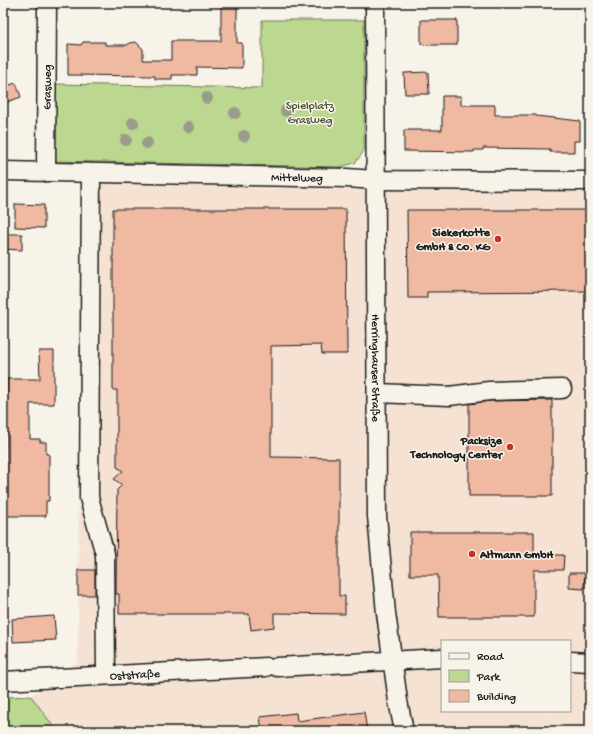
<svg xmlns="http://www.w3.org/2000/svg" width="593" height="734" font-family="'Gochi Hand',sans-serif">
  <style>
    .built { fill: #f5e2d3; fill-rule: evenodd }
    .green { fill: #bcd78f; stroke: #6c7a56 }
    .building { fill: #efb9a2; stroke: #1c1c1c }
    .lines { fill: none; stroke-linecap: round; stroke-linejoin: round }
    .minor-casing { stroke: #1c1c1c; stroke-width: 21 }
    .minor { stroke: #f7f3e8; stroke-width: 18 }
    .tree { fill: #999c8a }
    .poi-dot { fill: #c8321e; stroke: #f7f3e8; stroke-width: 1.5 }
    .labels { text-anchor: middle; stroke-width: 3; stroke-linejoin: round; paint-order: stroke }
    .street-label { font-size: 12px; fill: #1c1c1c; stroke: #f7f3e8 }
    .park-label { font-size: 12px; fill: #4c543e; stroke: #f7f3e8 }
    .poi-label { font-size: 12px; font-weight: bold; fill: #1c1c1c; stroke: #f7f3e8; text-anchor: end }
  </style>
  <rect width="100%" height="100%" fill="#f7f3e8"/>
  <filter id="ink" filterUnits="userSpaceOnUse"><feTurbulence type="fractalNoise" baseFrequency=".025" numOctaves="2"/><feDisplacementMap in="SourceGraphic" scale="8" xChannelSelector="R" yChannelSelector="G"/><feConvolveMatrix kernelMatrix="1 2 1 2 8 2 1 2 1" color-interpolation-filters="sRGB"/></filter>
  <g filter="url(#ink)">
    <path class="built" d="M80 182 401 191 590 190V731H3V697L31 696 78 661ZM442 641H570V711H442Z"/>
    <g class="green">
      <path d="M262 20H364V151L355 163 340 167 54 161V84L262 88Z"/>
      <path d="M31 696 57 731H3V697Z"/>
    </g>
    <g class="building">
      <path d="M221 5H237V43H242V68L197 67V75H172V79H155V76L68 75V44L81 45 83 42H105V45H127L130 43 136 42 143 49V60H171V41H221Z"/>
      <path d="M421 20H457V45H430L421 44Z"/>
      <path d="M428 72 429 94H405L404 73Z"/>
      <path d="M16 83 21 97 7 102 3 87Z"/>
      <path d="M442 96H461V105H495V115H536V116L580 121V141H574V152H550V149L483 148V150H474V152L404 151V130H442Z"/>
      <path d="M15 204 44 205V228L15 227Z"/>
      <path d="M113 209H346L347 354H322L321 345 271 346V457L339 458V596H345V614L274 613V627L251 630 249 614H119V594H116L117 490 122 485 114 479 123 471 117 467V390H113Z"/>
      <path d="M407 210H590V291L427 292V298H408Z"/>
      <path d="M4 234H22V250L3 249Z"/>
      <path d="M39 351H54V404H30V439H40V442H46V454H49V501H46V516H5L7 379H40Z"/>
      <path d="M552 400V496H469V404L490 401Z"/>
      <path d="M410 532H534V555H564L563 570H534V617H439L438 575H410Z"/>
      <rect x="78" y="570" width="17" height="25"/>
      <path d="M569 573H585L584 589 569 588Z"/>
      <path d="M54 616 56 640 13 642 12 619Z"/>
      <path d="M364 712 367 731H262L260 717 296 713 297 721Z"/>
    </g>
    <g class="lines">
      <defs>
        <g id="minor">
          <path id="s1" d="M375 3 377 516 386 613 398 701 404 731"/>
          <path id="s2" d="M3 171 347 178 375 180 590 181"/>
          <path id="s3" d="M46 172 47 3"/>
          <path d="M91 173 89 498 105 554 106 675"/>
          <path d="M377 393 449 396 489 391 562 389"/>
          <path d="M570 661 590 662"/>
          <path d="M277 667 442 658"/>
          <path id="s4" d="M3 681 266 667"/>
        </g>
      </defs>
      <use href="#minor" class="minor-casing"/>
      <use href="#minor" class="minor"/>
    </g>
    <g class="tree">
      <circle cx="207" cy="98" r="6"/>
      <circle cx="286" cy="111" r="6"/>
      <circle cx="235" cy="113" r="6"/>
      <circle cx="133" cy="123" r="6"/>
      <circle cx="188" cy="127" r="6"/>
      <circle cx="244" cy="136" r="6"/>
      <circle cx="126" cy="140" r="6"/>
      <circle cx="147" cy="143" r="6"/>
    </g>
  </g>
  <g class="poi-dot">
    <circle cx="498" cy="239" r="4"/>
    <circle cx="510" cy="447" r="4"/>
    <circle cx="472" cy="554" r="4"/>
  </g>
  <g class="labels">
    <g class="street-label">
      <text dy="4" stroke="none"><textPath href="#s3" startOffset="85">Grasweg</textPath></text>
      <text dy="4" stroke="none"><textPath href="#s2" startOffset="294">Mittelweg</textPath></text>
      <text dy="4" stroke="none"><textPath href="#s1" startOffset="365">Herringhauser Straße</textPath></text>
      <text dy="4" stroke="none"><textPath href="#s4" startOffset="132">Oststraße</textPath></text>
    </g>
    <g class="park-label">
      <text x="310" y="109">Spielplatz<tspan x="310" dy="14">Grasweg</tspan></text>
    </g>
    <g class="poi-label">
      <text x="490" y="236">Siekerkotte<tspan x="490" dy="14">GmbH &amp; Co. KG</tspan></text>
      <text x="502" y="444">Packsize<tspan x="502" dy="14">Technology Center</tspan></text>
      <text x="480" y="558" text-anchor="start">Altmann GmbH</text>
    </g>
  </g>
  <rect width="593" height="734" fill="none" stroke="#f7f3e8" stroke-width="16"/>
  <rect x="8" y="8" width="577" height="718" fill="none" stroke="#1c1c1c" stroke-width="1.5" filter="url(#ink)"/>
  <rect x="441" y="640" width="130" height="72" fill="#f7f3e8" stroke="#9f9d96"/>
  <rect x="449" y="653" width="20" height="6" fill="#f7f3e8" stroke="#9f9d96"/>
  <text x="477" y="660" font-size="12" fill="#1c1c1c">Road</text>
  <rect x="449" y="670" width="20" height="12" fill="#bcd78f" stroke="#9f9d96"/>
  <text x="477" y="680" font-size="12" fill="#1c1c1c">Park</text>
  <rect x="449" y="690" width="20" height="12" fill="#efb9a2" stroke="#9f9d96"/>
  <text x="477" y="700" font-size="12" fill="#1c1c1c">Building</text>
</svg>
